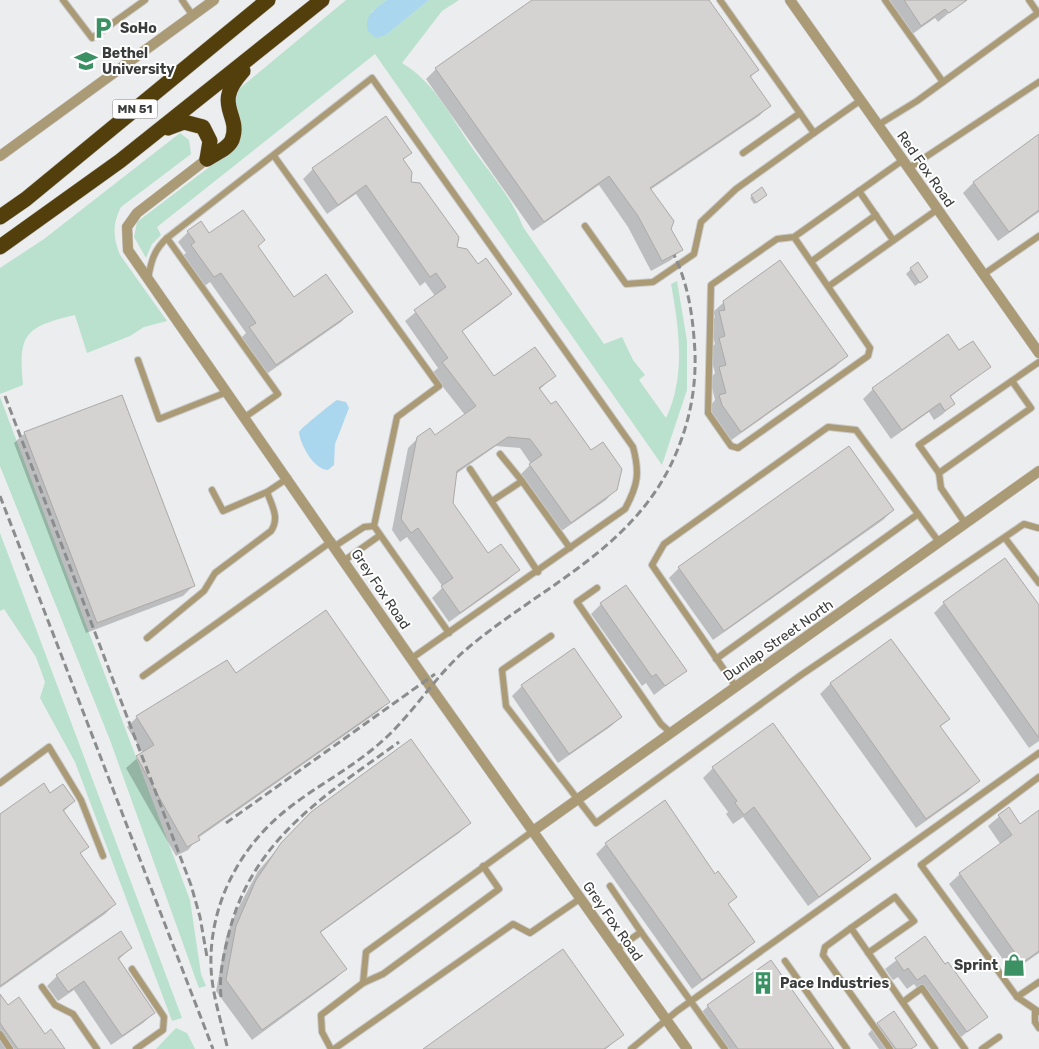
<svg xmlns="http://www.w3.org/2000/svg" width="1039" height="1049" font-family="Rubik,sans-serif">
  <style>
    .green { fill: #b9e1cd }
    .water { fill: #aad7ee }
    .shadow { fill: #0003 }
    .building { fill: #d5d2d2; stroke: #aca9a8 }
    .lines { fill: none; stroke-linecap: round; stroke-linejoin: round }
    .service-casing { stroke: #c9cacb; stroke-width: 8 }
    .minor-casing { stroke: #c9cacb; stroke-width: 11 }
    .tertiary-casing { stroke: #c9cacb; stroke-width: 11 }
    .motorway-casing { stroke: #c9cacb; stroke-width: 16 }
    .service { stroke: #aa9a76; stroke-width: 6 }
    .minor { stroke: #aa9a76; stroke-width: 10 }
    .tertiary { stroke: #aa9a76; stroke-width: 10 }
    .motorway { stroke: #533f0c; stroke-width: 15 }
    .rail { stroke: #8b8c8c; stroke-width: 3; stroke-dasharray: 8 4; stroke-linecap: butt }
    .labels { text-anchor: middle; stroke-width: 4; stroke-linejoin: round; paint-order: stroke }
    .shield { fill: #fff; stroke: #767676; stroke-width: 1 }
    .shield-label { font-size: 12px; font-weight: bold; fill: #3b3c3c }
    .poi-label { font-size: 14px; font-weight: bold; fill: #3b3c3c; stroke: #fff; text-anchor: start }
    .street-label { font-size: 14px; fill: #3b3c3c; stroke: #fff }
  </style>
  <rect width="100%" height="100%" fill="#ecedef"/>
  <g class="green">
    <path d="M346 0H387L371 12 386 35 429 0H459L442 11 402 63C436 83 453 121 475 152 493 177 512 198 523 227L604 344 622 337 633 360 645 375 639 380 666 418C686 376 679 328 671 284L677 281 687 341V390L662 465 375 54 157 227 161 235 152 244 146 258 134 237 137 222 233 149 235 103 239 89Z"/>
    <path d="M180 133 189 140 191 154 121 207C112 224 113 238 120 255L167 321 144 327 130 336 87 353 75 315C25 327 18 333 23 385L0 394V268L44 239Z"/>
    <path d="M0 397 190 900 201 974 206 986 199 988 195 977 110 740 0 466Z"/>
    <path d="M0 533 182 1018 172 1021 75 762 40 698 45 682 36 657 4 609 0 611Z"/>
    <path d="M176 1028 187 1033 195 1049H156Z"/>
  </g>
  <g class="water">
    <path d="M387 0H429L386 35 376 38 368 31C363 16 376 8 387 0Z"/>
    <path d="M337 400 346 402 349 408 335 444 334 465 328 470C314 470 300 444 299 432 300 429 333 402 337 400Z"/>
  </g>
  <g class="shadow">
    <path d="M534 0H708L757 70 750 78 769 106 759 116 650 190 681 250 671 260 651 271 628 227 599 185 533 231 426 79 436 69Z"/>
    <path d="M886 0H960V4L938 22 935 18 911 35Z"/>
    <path d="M1039 136V212L998 241 963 193 973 183Z"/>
    <path d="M410 153 403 160 409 183 456 248 510 294 500 304 461 332 493 378 554 376 539 390 616 489 606 500 560 532 520 475 531 464 520 448 496 446 456 474 452 503 488 555 518 570 508 580 449 622 432 598 443 587 407 537 400 542 392 530 408 448 418 438 435 437 465 415 432 373 438 368 405 321 435 296 425 282 420 286 356 194 327 214 303 179 313 169Z"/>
    <path d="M752 196 763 197 754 204 750 198Z"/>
    <path d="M188 232 257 247 293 299 351 312 341 322 265 375 240 339 246 333 210 282 203 287 182 256 186 253 178 242Z"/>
    <path d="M911 269 922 281 915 286 906 274Z"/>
    <path d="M724 302 846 356 836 366 730 441 712 415 710 406 715 400 710 379 715 373 709 350 715 344 709 323 715 317 713 312Z"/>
    <path d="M959 352 989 367 949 398 953 403 943 414 934 420 929 412 891 439 863 399 873 389Z"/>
    <path d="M25 433 193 586 183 596 86 633 14 443Z"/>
    <path d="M893 510 883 520 713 640 669 578 679 568Z"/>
    <path d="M1005 560 1039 607V741L1029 748 934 613 944 603Z"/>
    <path d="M601 604 685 671 654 695 646 683 642 686 591 614Z"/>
    <path d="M891 641 949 719 940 727 978 781 968 791 916 828 820 694 830 684Z"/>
    <path d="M236 674 388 702 378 712 198 838 188 850 176 856 126 768 143 753 127 727 137 717Z"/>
    <path d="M522 686 621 717 610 727 558 763 512 696Z"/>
    <path d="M713 768 870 858 859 869 808 906 743 817 733 824 726 814 728 812 703 778Z"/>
    <path d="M50 795 74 801 63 812 87 847 80 854 115 904 105 914 0 988V816Z"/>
    <path d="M1008 809 1020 825 1039 815V953L1012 972 949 884 960 874 1001 845 988 826Z"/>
    <path d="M470 823 459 833 320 933 345 969 335 979 252 1040 216 991 226 937 236 912 258 871 296 828Z"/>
    <path d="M606 844 714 876 735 897 727 905 753 942 743 952 692 989 596 854Z"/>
    <path d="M925 938 986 1017 956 1041 914 984 907 989 898 977 893 980 885 969Z"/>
    <path d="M131 948 118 960 154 1013 143 1023 111 1045 74 990 58 1001 47 986 57 976Z"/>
    <path d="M770 962 832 1049H721L697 1017 708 1006Z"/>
    <path d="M0 1012 45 1035 62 1049H0Z"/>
    <path d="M878 1023 916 1045 911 1049H879L868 1034Z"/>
    <path d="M622 1035 606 1049H426Z"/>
  </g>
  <g class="building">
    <path d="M532 0H709L759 70 750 76 771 106 650 188 674 221 671 229 683 250 662 261 638 216 609 176 544 222 435 68Z"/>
    <path d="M904 0H967L949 13 945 9 921 26Z"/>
    <path d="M386 116 412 153 403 159 412 172 411 182 420 183 459 237 457 247 467 249 478 264 486 258 512 294 462 331 494 376 535 347 556 376 539 388 551 404 556 401 591 450 603 442 622 469 617 490 571 523 529 464 542 455 530 439 508 437 457 471 453 503 488 553 501 544 520 570 460 613 441 586 453 578 418 528 411 533 401 519 417 437 430 428 435 435 476 406 442 362 448 358 414 310 446 287 436 273 430 277 366 185 338 205 312 168Z"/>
    <path d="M1039 134V210L1009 232 973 182Z"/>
    <path d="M762 187 767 195 756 203 751 195Z"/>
    <path d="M243 210 265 240 258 246 294 297 326 274 353 312 276 365 249 327 256 323 221 273 214 277 191 245 195 242 187 231 201 221 209 233Z"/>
    <path d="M780 260 848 356 741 432 722 405 719 395 726 393 719 367 726 365 719 338 725 336 719 311 725 310 723 301Z"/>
    <path d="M918 262 928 277 920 283 910 268Z"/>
    <path d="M948 334 959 350 973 341 991 367 950 396 955 404 945 411 940 403 902 430 872 388Z"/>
    <path d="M122 395 195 586 97 623 24 432Z"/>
    <path d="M849 446 894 510 724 631 678 567Z"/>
    <path d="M1005 558 1039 605V738L943 602Z"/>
    <path d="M626 585 687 671 665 686 656 674 652 677 600 603Z"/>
    <path d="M326 610 390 702 198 836 200 840 187 847 136 756 154 745 136 716 227 660 236 673Z"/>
    <path d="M891 639 950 719 940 726 980 781 926 819 830 683Z"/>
    <path d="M574 648 622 717 569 754 521 685Z"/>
    <path d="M773 723 871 859 819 897 754 807 744 815 735 803 737 801 712 767Z"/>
    <path d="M411 739 471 823 320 932 347 969 262 1030 226 980 236 926 256 880 281 843 311 812Z"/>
    <path d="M44 783 50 793 63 784 75 801 63 810 89 847 80 853 116 904 0 986V814Z"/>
    <path d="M665 800 715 874 718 871 737 897 728 904 755 942 702 980 605 843Z"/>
    <path d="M1009 807 1020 824 1039 810V951L1022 963 959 873 1012 835 998 815Z"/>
    <path d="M121 931 132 948 118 958 155 1013 122 1036 84 981 68 992 56 975Z"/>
    <path d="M925 936 945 964 948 962 988 1017 967 1032 925 975 917 980 908 968 904 971 895 958Z"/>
    <path d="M563 949 624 1035 604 1049H423Z"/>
    <path d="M771 960 834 1049H738L707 1005Z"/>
    <path d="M0 994 8 1005 19 997 45 1034 51 1029 65 1049H18L0 1023Z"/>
    <path d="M894 1011 917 1045 911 1049H896L877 1023Z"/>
  </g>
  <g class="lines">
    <defs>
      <g id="service">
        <path d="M63 0 92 38 145 0"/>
        <path d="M182 0 193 16"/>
        <path d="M720 0 814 133 861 100"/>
        <path d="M885 0 943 82"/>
        <path d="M878 125 917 101 1038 13 1029 0"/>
        <path d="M743 153 800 113"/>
        <path d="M274 156 439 386 397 417 374 526 449 633"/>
        <path d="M909 168 1039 82"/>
        <path d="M859 191 893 240"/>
        <path d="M585 226 626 284 653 282 694 254 701 222 736 189 814 133"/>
        <path d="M794 237 870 348 868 356 738 448 731 446 708 413 711 285 777 239 794 237 903 160"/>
        <path d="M812 261 876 215"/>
        <path d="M984 274 1039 236"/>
        <path d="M148 279C151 261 154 250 167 238"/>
        <path d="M829 286 938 209"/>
        <path d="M138 360 159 419 227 392"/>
        <path d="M245 417 278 394 167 238 372 78 633 447C640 473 638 485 625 509L412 658"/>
        <path d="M500 454 522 481 570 548"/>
        <path d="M470 469 538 572"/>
        <path d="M939 473 1031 408 1012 381"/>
        <path d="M212 490 223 511 267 492"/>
        <path d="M492 501 522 481"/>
        <path d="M965 523 941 488 939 473 919 445 1039 362"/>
        <path d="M1005 538 1039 583"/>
        <path d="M335 546 364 527 374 526"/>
        <path d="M345 560 379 536"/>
        <path d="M597 588 577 602 661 724 671 733"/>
        <path d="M551 636 502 670 506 706 596 823 801 675 1024 524 1038 528"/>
        <path d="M147 638 204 591 215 573 271 531C280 518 272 506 267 492L288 478"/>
        <path d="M716 659 918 514"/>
        <path d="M143 676 332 541"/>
        <path d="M736 687 652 565 664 544 828 427 856 430 939 542"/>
        <path d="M0 783 49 747 81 800 103 856"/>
        <path d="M610 886 641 932"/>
        <path d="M851 928 825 947 823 955 890 1049"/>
        <path d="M617 949 641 932 725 1049"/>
        <path d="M868 953 914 921 895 897 851 928 935 1049"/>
        <path d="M785 961 847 1049"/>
        <path d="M132 969 164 1017 163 1030 136 1049"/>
        <path d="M1039 982 1017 997 1039 1012"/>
        <path d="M363 983 383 974 499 889 483 866"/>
        <path d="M42 987 55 1005 73 1014 97 1049"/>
        <path d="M1017 997 921 865 1039 777"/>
        <path d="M903 1002 922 988 965 1049"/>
        <path d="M1035 1011V1022L1039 1028"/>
        <path d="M0 1034 10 1049"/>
        <path d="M331 1049 322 1032 321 1015 363 983 366 952 533 831"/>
        <path d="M334 1049 513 924 530 933 581 898"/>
        <path d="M631 1049 677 1011 1039 753"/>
        <path d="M982 1049 999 1037"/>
      </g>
      <g id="minor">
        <path d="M790 0 1039 353"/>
        <path d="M0 156 214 0"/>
        <path d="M533 831 1039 471"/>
      </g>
      <path id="tertiary" d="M207 159 137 213 127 227 128 250 430 686 687 1049"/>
      <g id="motorway">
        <path d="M168 128 184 122 203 127 210 141 207 159"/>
        <path d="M207 159C214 154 228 149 232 140 242 114 211 106 243 71"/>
        <path d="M0 217 26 199 268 0"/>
        <path d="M0 247 120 161 322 0"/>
      </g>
    </defs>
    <use href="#service" class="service-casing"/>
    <use href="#minor" class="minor-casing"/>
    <use href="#tertiary" class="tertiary-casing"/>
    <use href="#motorway" class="motorway-casing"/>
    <use href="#service" class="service"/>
    <use href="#minor" class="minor"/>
    <use href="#tertiary" class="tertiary"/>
    <use href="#motorway" class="motorway"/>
    <g class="rail">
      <path d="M5 396 191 885 200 917 207 957"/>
      <path d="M0 496 213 1049"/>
      <path d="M226 823 435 674"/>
      <path d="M221 997C219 977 223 957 228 937 250 841 324 796 399 742"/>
      <path d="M227 1046C221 1021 212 994 211 967 209 902 242 842 294 804 322 783 354 766 380 743 413 715 435 675 469 647 546 583 641 546 679 446 691 415 696 385 695 352 693 318 689 286 674 255"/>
    </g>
  </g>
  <defs>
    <symbol id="parking-bare" viewBox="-9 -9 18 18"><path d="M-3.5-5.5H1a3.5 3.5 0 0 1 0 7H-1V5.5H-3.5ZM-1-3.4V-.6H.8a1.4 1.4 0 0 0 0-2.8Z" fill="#3b9064" stroke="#fff" stroke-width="2.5" paint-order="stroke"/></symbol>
    <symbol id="university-bare" viewBox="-9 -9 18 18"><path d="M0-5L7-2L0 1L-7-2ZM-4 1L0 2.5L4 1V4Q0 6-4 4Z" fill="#3b9064" stroke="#fff" stroke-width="2.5" paint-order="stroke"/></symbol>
    <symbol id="shop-bare" viewBox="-9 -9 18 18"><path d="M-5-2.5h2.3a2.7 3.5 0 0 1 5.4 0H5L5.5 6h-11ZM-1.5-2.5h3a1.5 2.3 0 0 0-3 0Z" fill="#3b9064" stroke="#fff" stroke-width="2.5" paint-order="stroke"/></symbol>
    <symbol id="building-bare" viewBox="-9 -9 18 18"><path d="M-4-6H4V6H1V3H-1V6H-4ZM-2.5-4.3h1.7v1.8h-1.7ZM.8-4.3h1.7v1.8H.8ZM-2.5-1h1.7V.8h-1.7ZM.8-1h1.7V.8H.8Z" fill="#3b9064" stroke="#fff" stroke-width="2.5" paint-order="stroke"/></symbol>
  </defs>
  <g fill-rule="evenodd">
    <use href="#parking-bare" x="87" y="12" width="32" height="32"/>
    <use href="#university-bare" x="70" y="45" width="32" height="32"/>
    <use href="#shop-bare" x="998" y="949" width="32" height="32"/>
    <use href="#building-bare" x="747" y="967" width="32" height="32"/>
  </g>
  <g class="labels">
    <rect class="shield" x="112.5" y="99.5" width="45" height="19" rx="4"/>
    <g class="shield-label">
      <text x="135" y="113">MN 51</text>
    </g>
    <g class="poi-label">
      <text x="120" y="33">SoHo</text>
      <text x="102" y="58">Bethel<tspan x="102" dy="16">University</tspan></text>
      <text x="998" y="970" text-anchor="end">Sprint</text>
      <text x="780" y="988">Pace Industries</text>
    </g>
    <g class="street-label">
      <text transform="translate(926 169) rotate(55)" y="5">Red Fox Road</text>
      <text transform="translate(381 589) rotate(56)" y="5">Grey Fox Road</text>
      <text transform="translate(778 640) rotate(-35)" y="5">Dunlap Street North</text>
      <text transform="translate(613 921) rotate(55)" y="5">Grey Fox Road</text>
    </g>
  </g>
</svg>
